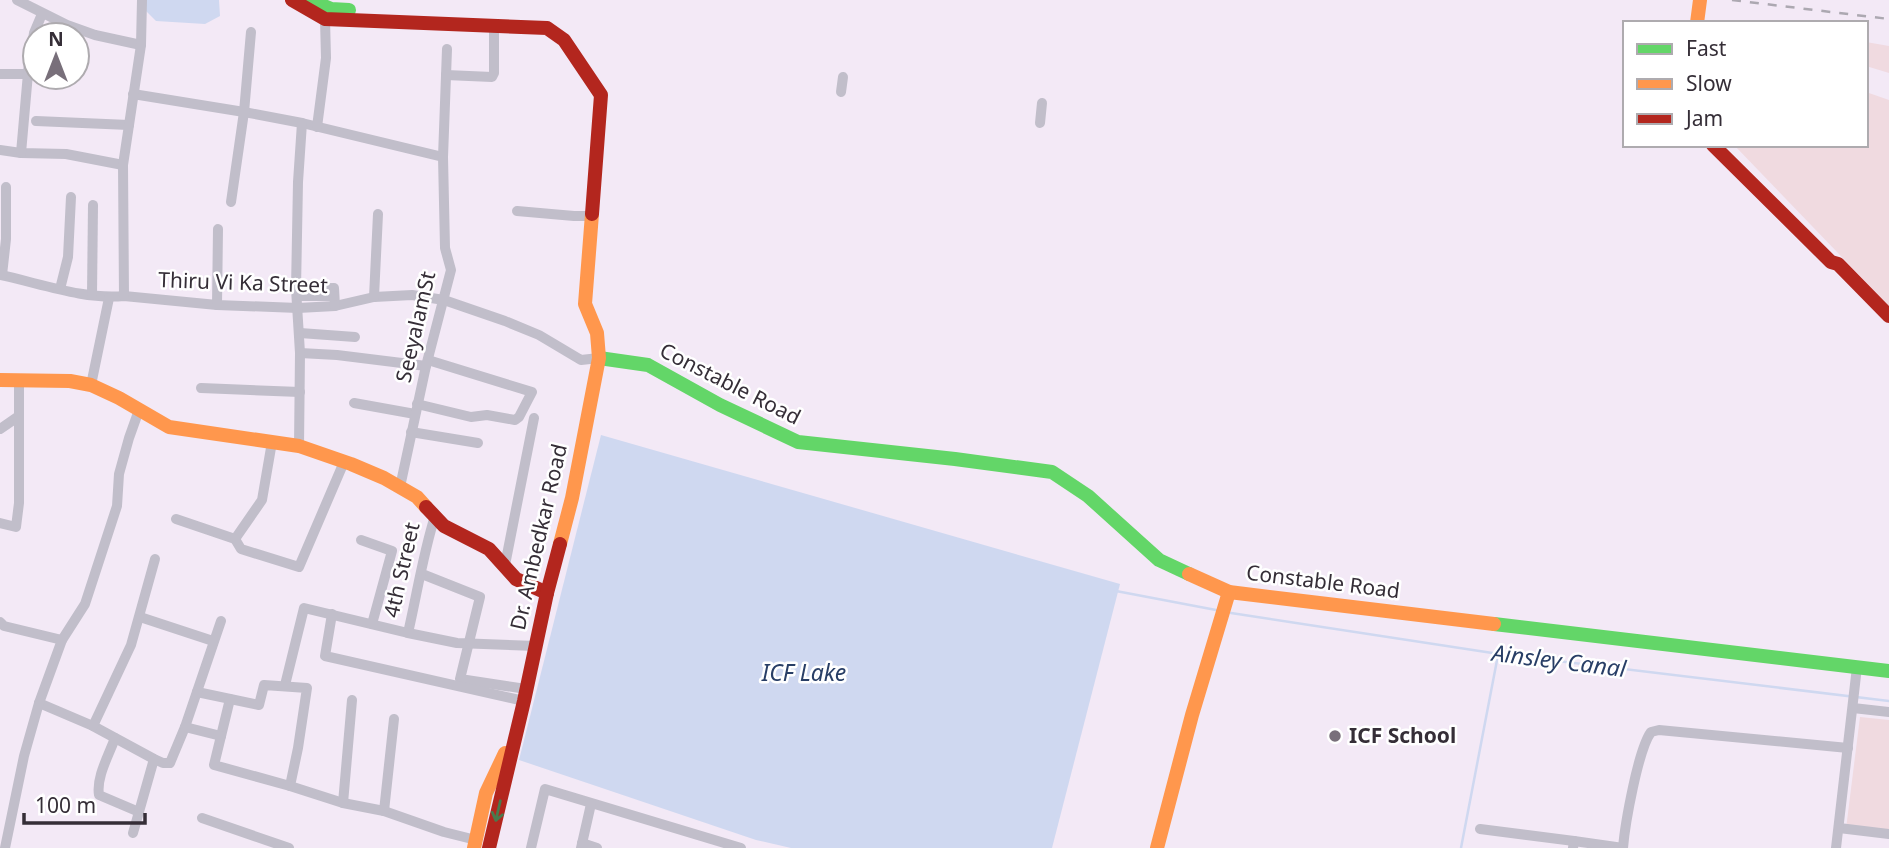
<svg xmlns="http://www.w3.org/2000/svg" width="1889" height="848" font-family="'Noto Sans',sans-serif">
  <style>
    .green { fill: #f0dae0 }
    .water { fill: #cfd8f0 }
    .lines { fill: none; stroke-linecap: round; stroke-linejoin: round }
    .stream { stroke: #cfd8f0; stroke-width: 2.5 }
    .street { stroke: #c1beca; stroke-width: 10 }
    .fast { stroke: #63d668; stroke-width: 14 }
    .slow { stroke: #ff974d; stroke-width: 14 }
    .jam { stroke: #b3261e; stroke-width: 14 }
    .rail { stroke: #aca8b1; stroke-width: 2.5; stroke-dasharray: 9 9; stroke-linecap: butt }
    .oneway { stroke: #4a7a4d }
    .poi-dot { fill: #786f7a; stroke: #fff; stroke-width: 2.5 }
    .labels { text-anchor: middle; stroke-width: 5; stroke-linejoin: round; paint-order: stroke }
    .street-label { font-size: 21px; fill: #352e37; stroke: #fff }
    .poi-label { font-size: 21px; font-weight: bold; fill: #352e37; stroke: #fff; text-anchor: start }
    .water-label { font-size: 23px; font-style: italic; fill: #283e66; stroke: #fff }
  </style>
  <rect width="100%" height="100%" fill="#f3e9f6"/>
  <g class="green">
    <path d="M1866 42 1889 46V73L1866 66Z"/>
    <path d="M1866 92 1889 100V306L1734 145H1866Z"/>
    <path d="M1860 717 1889 720V834L1846 829Z"/>
  </g>
  <g class="water">
    <path d="M146 0H219L220 16 205 24 156 21 145 10Z"/>
    <path d="M601 435 1120 584 1052 848H791L756 840 519 760Z"/>
  </g>
  <g class="lines">
    <g class="stream">
      <path d="M1116 591 1216 610"/>
      <path d="M1231 613 1499 654 1889 701"/>
      <path d="M1461 848 1498 655"/>
    </g>
    <g class="street">
      <path d="M17 0 67 25 95 35 141 45"/>
      <path d="M0 74H28"/>
      <path d="M446 75 492 77 494 73V26"/>
      <path d="M841 92 843 77"/>
      <path d="M133 94 244 112 302 123 443 157"/>
      <path d="M36 121 129 125"/>
      <path d="M1040 123 1042 103"/>
      <path d="M317 127 326 58 325 19"/>
      <path d="M0 150 21 153 66 154 123 165"/>
      <path d="M21 153 29 62 34 33 42 14"/>
      <path d="M231 202 244 112 251 32"/>
      <path d="M517 211 574 216H592"/>
      <path d="M0 275C39 283 84 300 124 296L217 305 298 308 335 306 374 297 412 295 444 300 505 321 539 335 581 360 599 358"/>
      <path d="M2 275 6 239V187"/>
      <path d="M60 289 68 257 71 197"/>
      <path d="M296 289 334 288 335 306"/>
      <path d="M92 295 93 205"/>
      <path d="M124 296 123 165 141 45 142 0"/>
      <path d="M297 296H334"/>
      <path d="M374 297 378 214"/>
      <path d="M217 305 218 229"/>
      <path d="M300 333 355 337"/>
      <path d="M300 353 337 355 426 366"/>
      <path d="M91 385 109 298"/>
      <path d="M201 388 300 392"/>
      <path d="M354 403 415 414"/>
      <path d="M417 404 471 417 487 415 515 420 519 417 532 392 428 360"/>
      <path d="M0 429 19 416"/>
      <path d="M411 432 478 443"/>
      <path d="M299 446 300 353 296 289 298 182 302 123"/>
      <path d="M400 487 426 366 451 270 445 248 443 157 447 49"/>
      <path d="M176 519 235 539 262 500 272 442"/>
      <path d="M0 523 16 527 19 503V379"/>
      <path d="M235 539 241 549 299 567 344 462"/>
      <path d="M361 540 392 551 372 624"/>
      <path d="M505 565 534 418"/>
      <path d="M422 574 480 597 460 679 526 689"/>
      <path d="M332 614 325 656 524 701"/>
      <path d="M140 617 213 641"/>
      <path d="M0 622 4 626 62 640"/>
      <path d="M408 633C417 594 423 554 435 516"/>
      <path d="M285 685 304 608 408 633 457 643 536 646"/>
      <path d="M197 692 259 705 264 685 307 688 298 748 290 786 343 803 384 811 444 832 476 840"/>
      <path d="M230 699 214 765 290 786"/>
      <path d="M39 703 93 726 154 759 163 763H170L185 727 221 621"/>
      <path d="M1853 708 1889 712"/>
      <path d="M93 726 131 645 155 559"/>
      <path d="M185 727 221 736"/>
      <path d="M115 738C109 755 96 777 99 795L139 812"/>
      <path d="M343 803 352 700"/>
      <path d="M384 811 394 719"/>
      <path d="M202 818 289 848"/>
      <path d="M1839 828 1889 834"/>
      <path d="M1480 829 1574 841"/>
      <path d="M133 833 154 759"/>
      <path d="M582 843 597 848"/>
      <path d="M5 848 24 756 39 703 62 640 85 604 117 506 119 474 129 438 139 410"/>
      <path d="M531 848 545 789 741 848"/>
      <path d="M581 848 591 804"/>
      <path d="M1573 848 1574 841 1623 848"/>
      <path d="M1623 848C1625 824 1638 750 1651 732L1659 730 1848 748"/>
      <path d="M1836 848 1857 667"/>
    </g>
    <g class="fast">
      <path d="M310 0 331 9 349 10"/>
      <path d="M599 358 648 365 720 405 798 442 955 459 1052 472 1088 496 1159 560 1189 574"/>
      <path d="M1494 624 1889 671"/>
    </g>
    <g class="slow">
      <path d="M1697 23 1700 0"/>
      <path d="M0 380 70 381 91 385 119 398 169 427 299 446 351 464 384 478 417 497 426 507"/>
      <path d="M560 544 572 498 599 358 597 333 585 304 592 214"/>
      <path d="M1189 574 1229 592 1494 624"/>
      <path d="M474 848 486 793 505 753"/>
      <path d="M1157 848 1192 715 1229 592"/>
    </g>
    <g class="jam">
      <path d="M292 0 325 19 547 28 564 40 601 95 592 214"/>
      <path d="M1713 145 1831 262 1838 264 1889 316"/>
      <path d="M426 507 444 526 489 549 516 579 547 593"/>
      <path d="M489 848 524 701 547 593 560 544"/>
    </g>
    <path class="rail" d="M1732 0 1889 19"/>
  </g>
  <defs><path id="oneway-shaft" d="M-6 0H5M1.5-3L5.5 0L1.5 3" fill="none" stroke-width="1.6" stroke-linecap="round" stroke-linejoin="round" transform="scale(1.75)"/></defs>
  <use class="oneway" href="#oneway-shaft" transform="translate(498 811) rotate(103)"/>
  <circle class="poi-dot" cx="1335" cy="736" r="7"/>
  <g class="labels">
    <g class="street-label">
      <text transform="translate(243 283) rotate(2)" y="7">Thiru Vi Ka Street</text>
      <text transform="translate(416 327) rotate(-77)" y="7">SeeyalamSt</text>
      <text transform="translate(730 384) rotate(27)" y="7">Constable Road</text>
      <text transform="translate(539 537) rotate(-77)" y="7">Dr. Ambedkar Road</text>
      <text transform="translate(402 570) rotate(-77)" y="7">4th Street</text>
      <text transform="translate(1323 582) rotate(7)" y="7">Constable Road</text>
    </g>
    <g class="poi-label">
      <text x="1349" y="743">ICF School</text>
    </g>
    <g class="water-label">
      <text transform="translate(1559 661) rotate(7)" y="8">Ainsley Canal</text>
      <text x="804" y="681">ICF Lake</text>
    </g>
  </g>
  <rect x="1623" y="21" width="245" height="126" fill="#ffffff" stroke="#aeabaf" stroke-width="2"/>
  <rect x="1637" y="44" width="35" height="10" fill="#63d668" stroke="#aeabaf" stroke-width="2"/>
  <text x="1686" y="56" font-size="21" fill="#352e37">Fast</text>
  <rect x="1637" y="79" width="35" height="10" fill="#ff974d" stroke="#aeabaf" stroke-width="2"/>
  <text x="1686" y="91" font-size="21" fill="#352e37">Slow</text>
  <rect x="1637" y="114" width="35" height="10" fill="#b3261e" stroke="#aeabaf" stroke-width="2"/>
  <text x="1686" y="126" font-size="21" fill="#352e37">Jam</text>
  <g transform="translate(56 56)"><circle r="33" fill="#ffffff" stroke="#aeabaf" stroke-width="2"/>
  <path d="M0-5L12 26L0 18L-12 26Z" fill="#786f7a"/>
  <text y="-10" font-size="19" font-weight="bold" text-anchor="middle" fill="#352e37">N</text>
  </g>
  <path d="M24 813v10h121v-10" fill="none" stroke="#352e37" stroke-width="3.5"/>
  <text x="35" y="813" font-size="21" fill="#352e37" stroke="#ffffff" stroke-width="5" paint-order="stroke">100 m</text>
</svg>
